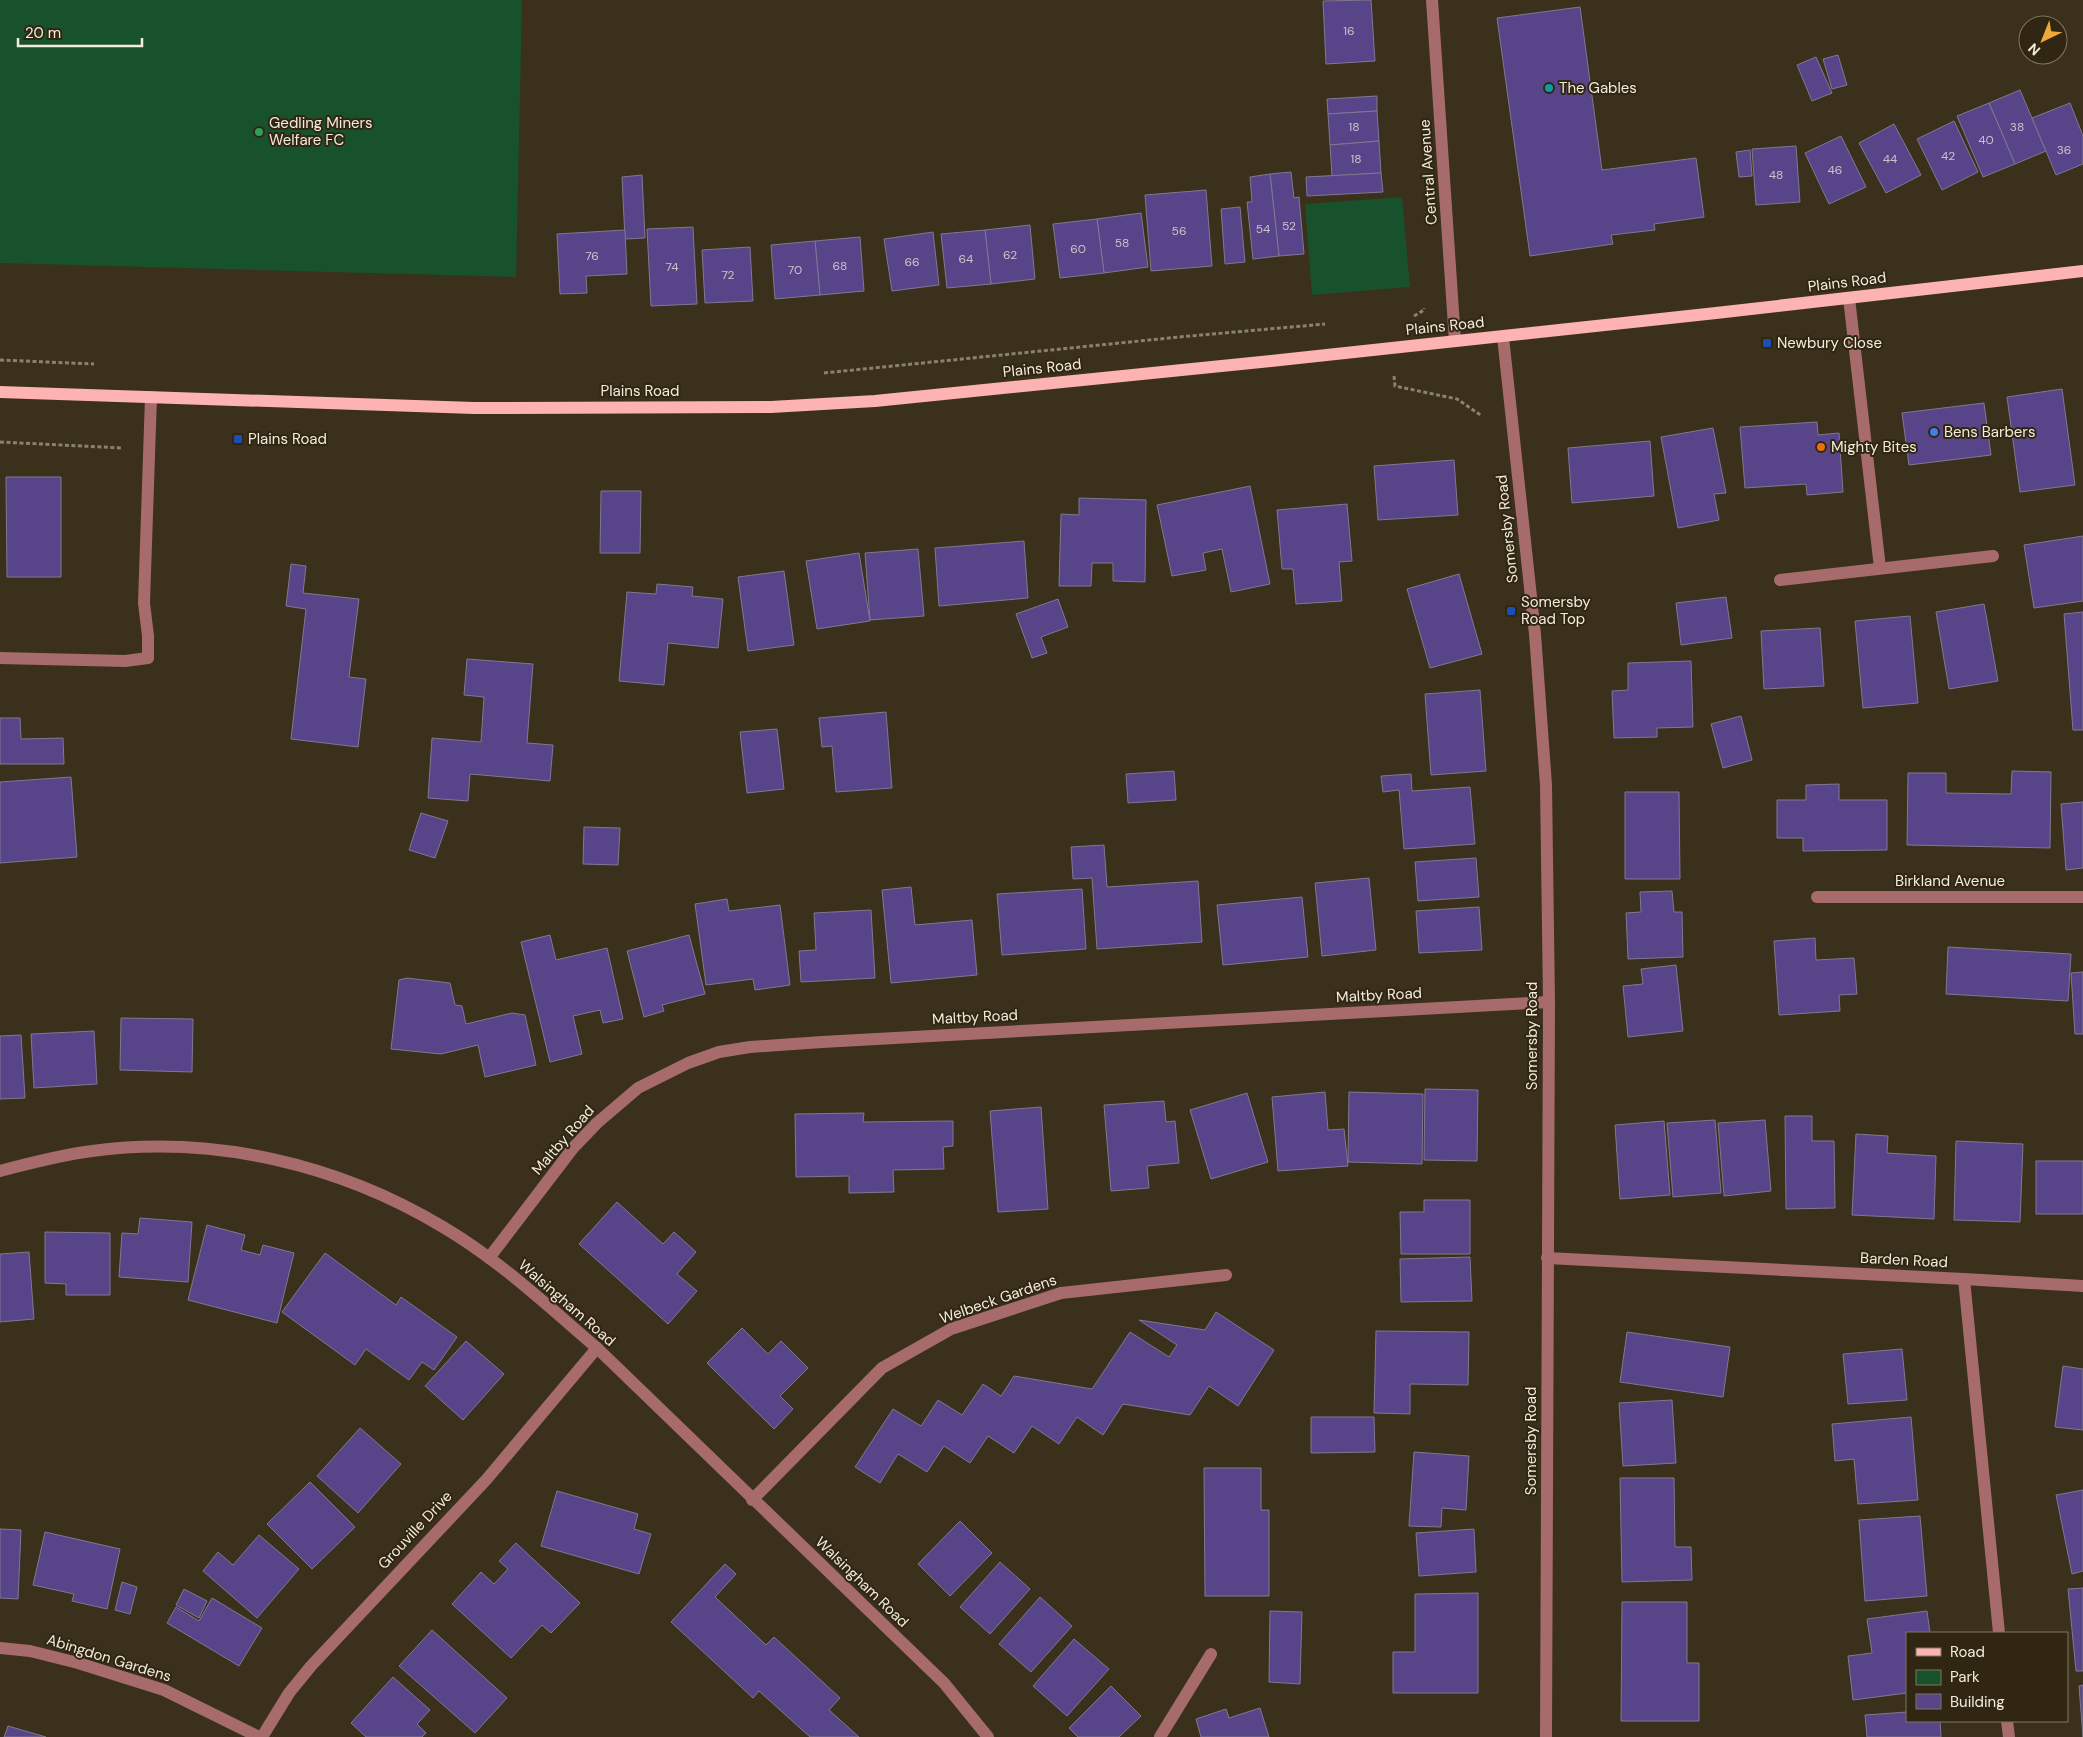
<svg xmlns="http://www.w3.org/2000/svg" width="2083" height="1737" font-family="'DM Sans',sans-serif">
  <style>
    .green { fill: #18522c }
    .building { fill: #584589; stroke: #7e7991 }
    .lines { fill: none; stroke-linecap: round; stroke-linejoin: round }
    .path { stroke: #8a8270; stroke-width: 3; stroke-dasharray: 4 2.5; stroke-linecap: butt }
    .minor { stroke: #a66b6a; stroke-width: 12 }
    .major { stroke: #fcb3b2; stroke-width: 12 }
    .culture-dot { fill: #0f9aa8; stroke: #302611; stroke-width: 2 }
    .leisure-dot { fill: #2e9e5b; stroke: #302611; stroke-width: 2 }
    .transit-dot { fill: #1a4fb4; stroke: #302611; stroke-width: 2 }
    .shop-dot { fill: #3f7fe0; stroke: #302611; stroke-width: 2 }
    .food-dot { fill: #e8710a; stroke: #302611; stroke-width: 2 }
    .labels { text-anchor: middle; stroke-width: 4; stroke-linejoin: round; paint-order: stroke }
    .number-label { font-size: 12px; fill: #ccc2c9 }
    .poi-label { font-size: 15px; fill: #f2ebde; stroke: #302611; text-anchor: start }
    .street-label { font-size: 15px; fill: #f2ebde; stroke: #302611 }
  </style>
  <rect width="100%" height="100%" fill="#3a301b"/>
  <g class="green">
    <path d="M0 0H522L516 277 0 263Z"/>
    <path d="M1402 197 1410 287 1312 295 1305 204Z"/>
  </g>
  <g class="building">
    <path d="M1371 0 1375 61 1326 64 1323 1Z"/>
    <path d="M1580 7 1602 170 1696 158 1704 217 1654 224 1655 230 1611 235 1613 244 1530 256 1497 18Z"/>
    <path d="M1838 55 1847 85 1832 89 1823 59Z"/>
    <path d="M1816 57 1832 93 1812 101 1797 65Z"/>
    <path d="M2020 90 2046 151 2015 164 1989 103Z"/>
    <path d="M1377 96V111L1328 114 1327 99Z"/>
    <path d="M1989 103 2015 164 1983 177 1957 116Z"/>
    <path d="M2070 103 2083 136V164L2056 175 2032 118Z"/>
    <path d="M1377 111 1379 141 1330 145 1328 114Z"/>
    <path d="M1954 121 1978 172 1942 190 1917 139Z"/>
    <path d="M1894 124 1921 175 1886 193 1859 143Z"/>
    <path d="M1841 136 1866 187 1829 204 1805 153Z"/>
    <path d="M1379 141 1381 173 1332 176 1330 145Z"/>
    <path d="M1796 146 1800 202 1756 205 1752 149Z"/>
    <path d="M1750 150 1752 176 1739 177 1736 152Z"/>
    <path d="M1291 172 1294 198 1299 197 1304 254 1279 256 1270 174Z"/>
    <path d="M1381 173 1383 192 1307 196 1306 177Z"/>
    <path d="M1270 174 1279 256 1253 259 1247 202H1252L1250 177Z"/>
    <path d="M642 175 645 238 625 239 622 177Z"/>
    <path d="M1206 190 1212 266 1151 271 1145 195Z"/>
    <path d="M1240 207 1245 262 1225 264 1221 209Z"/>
    <path d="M1141 213 1148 267 1104 273 1097 219Z"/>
    <path d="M1097 219 1104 273 1060 278 1053 224Z"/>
    <path d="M1030 225 1035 279 991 284 985 230Z"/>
    <path d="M693 227 697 304 651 306 647 229Z"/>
    <path d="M625 230 627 274 586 276 587 293 560 294 557 234Z"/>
    <path d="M985 230 991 284 947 288 941 234Z"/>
    <path d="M933 232 939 285 892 291 884 239Z"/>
    <path d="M860 237 864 291 820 295 815 241Z"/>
    <path d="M815 241 820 295 775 299 771 245Z"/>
    <path d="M750 247 753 301 705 303 702 250Z"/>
    <path d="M2062 389 2075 485 2020 492 2007 397Z"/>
    <path d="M1984 403 1991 455 1909 465 1902 413Z"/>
    <path d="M1817 422 1818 435 1839 433 1843 492 1807 495 1806 484 1745 488 1740 427Z"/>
    <path d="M1713 428 1726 493 1714 494 1719 520 1678 528 1661 437Z"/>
    <path d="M1650 441 1654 496 1572 503 1568 448Z"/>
    <path d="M1454 460 1458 515 1378 520 1374 466Z"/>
    <path d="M6 477H61V577H7Z"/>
    <path d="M1250 486 1270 584 1231 592 1222 549 1203 553 1206 570 1172 576 1157 505Z"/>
    <path d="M601 491H641L640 553H600Z"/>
    <path d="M1079 498 1146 500 1145 582 1113 581V563H1092L1091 586H1059L1061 514 1079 515Z"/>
    <path d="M1347 504 1352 561 1339 562 1342 601 1296 604 1293 569H1282L1277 510Z"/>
    <path d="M2083 536V601L2034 608 2024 545Z"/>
    <path d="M1024 541 1028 598 939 606 935 548Z"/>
    <path d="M918 549 924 616 870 620 865 553Z"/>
    <path d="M859 553 870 621 817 629 806 561Z"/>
    <path d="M291 564 306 566 303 593 359 599 349 677 366 679 358 747 291 739 306 609 286 606Z"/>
    <path d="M784 571 794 645 748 651 738 577Z"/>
    <path d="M1459 574 1482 654 1430 668 1407 589Z"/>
    <path d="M657 584 693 587 692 596 723 599 718 648 668 643 664 685 619 681 627 592 656 594Z"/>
    <path d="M1726 597 1732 638 1681 645 1676 603Z"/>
    <path d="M1058 599 1068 627 1041 637 1047 653 1032 658 1016 614Z"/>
    <path d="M1984 604 1998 681 1949 689 1936 612Z"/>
    <path d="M2083 612V730H2073L2064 614Z"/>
    <path d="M1910 616 1918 703 1863 708 1855 621Z"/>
    <path d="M1820 628 1824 686 1764 689 1761 631Z"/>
    <path d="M467 659 533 664 527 743 553 745 550 781 470 774 468 801 428 798 432 738 481 742 484 697 464 695Z"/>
    <path d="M1691 661 1693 727 1657 728V737L1614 738 1612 691 1628 690V663Z"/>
    <path d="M1480 690 1486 771 1431 775 1425 694Z"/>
    <path d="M886 712 892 788 836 792 832 746 822 747 819 718Z"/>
    <path d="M1741 716 1752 760 1723 768 1711 724Z"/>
    <path d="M0 718H20L21 739 63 738 64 764H0Z"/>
    <path d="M777 729 784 789 747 793 740 732Z"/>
    <path d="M1174 771 1176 800 1128 803 1126 774Z"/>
    <path d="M2012 771 2051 772 2050 848 1907 845 1908 773H1946V793L2011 794Z"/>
    <path d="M1411 774 1412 791 1470 787 1475 844 1404 849 1399 790 1383 792 1381 776Z"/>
    <path d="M71 777 77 857 0 863V782Z"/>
    <path d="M1839 784V800H1887V850L1803 851V838H1777V800H1806V785Z"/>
    <path d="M1625 792H1679L1680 879H1625Z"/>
    <path d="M2083 802V868L2066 870 2061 804Z"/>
    <path d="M421 813 448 821 435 858 409 850Z"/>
    <path d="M584 827 620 828 618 865 583 864Z"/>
    <path d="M1104 845 1107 887 1198 881 1202 942 1097 949 1092 878 1073 879 1071 847Z"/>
    <path d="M1476 858 1479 897 1418 901 1415 862Z"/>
    <path d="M1369 878 1376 950 1322 956 1315 883Z"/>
    <path d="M911 887 915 925 972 920 977 975 891 983 882 890Z"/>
    <path d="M1082 889 1086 949 1002 955 997 894Z"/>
    <path d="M1672 891 1674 912H1682L1683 957 1628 959 1626 913 1641 912 1640 892Z"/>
    <path d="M1302 897 1308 957 1223 965 1217 905Z"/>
    <path d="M727 899 729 911 780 905 790 985 755 990 753 979 706 985 695 904Z"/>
    <path d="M1479 907 1482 950 1419 953 1416 911Z"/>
    <path d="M871 910 875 978 801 982 799 951 816 950 814 913Z"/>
    <path d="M550 935 556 960 607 948 623 1019 603 1023 600 1010 573 1016 582 1054 550 1062 521 942Z"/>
    <path d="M689 935 705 994 662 1005 664 1011 644 1017 627 951Z"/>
    <path d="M1815 938 1816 960 1854 958 1857 994 1839 995 1840 1011 1779 1015 1774 941Z"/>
    <path d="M1948 947 2071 954 2068 1001 1946 994Z"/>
    <path d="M1676 965 1683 1031 1628 1037 1623 986 1643 984 1641 969Z"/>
    <path d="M2083 972V1034H2075L2071 973Z"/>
    <path d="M407 978 450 983 455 1005 462 1006 466 1024 512 1013 525 1015 536 1065 485 1077 478 1045 441 1054 391 1049 399 980Z"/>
    <path d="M121 1018 193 1019 192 1072 120 1070Z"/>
    <path d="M94 1031 97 1084 34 1088 31 1034Z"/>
    <path d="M21 1035 25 1098 0 1099V1036Z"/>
    <path d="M1425 1089 1478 1090 1477 1161 1424 1160Z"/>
    <path d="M1325 1092 1328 1130 1344 1129 1348 1166 1278 1171 1272 1097Z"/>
    <path d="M1349 1092 1423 1094 1422 1164 1348 1162Z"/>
    <path d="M1247 1093 1268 1162 1211 1179 1190 1110Z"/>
    <path d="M1164 1101 1166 1122 1175 1121 1179 1163 1147 1166 1149 1188 1111 1191 1104 1105Z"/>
    <path d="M1041 1107 1048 1209 998 1212 990 1111Z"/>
    <path d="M864 1113 863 1122 953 1121V1146L943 1147 944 1169 893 1170 894 1192 849 1193V1176L796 1177 795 1114Z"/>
    <path d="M1785 1116H1812V1141H1834L1835 1208 1786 1209Z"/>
    <path d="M1715 1120 1721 1193 1673 1197 1667 1123Z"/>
    <path d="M1765 1120 1771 1191 1724 1196 1718 1123Z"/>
    <path d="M1664 1121 1670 1195 1620 1199 1615 1125Z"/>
    <path d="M1856 1134 1888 1136 1887 1153 1936 1156 1934 1219 1852 1215Z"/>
    <path d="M1956 1141 2023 1144 2020 1222 1954 1220Z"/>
    <rect x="2036" y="1161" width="47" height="53"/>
    <path d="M1424 1200H1470V1254H1401L1400 1212H1424Z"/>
    <path d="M617 1202 663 1244 674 1232 696 1252 677 1274 697 1291 668 1324 579 1244Z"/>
    <path d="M140 1218 192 1222 188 1282 119 1277 122 1233 138 1234Z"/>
    <path d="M207 1225 245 1235 241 1250 260 1255 263 1245 294 1253 277 1323 188 1300Z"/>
    <path d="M45 1232 110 1233V1295H66V1284L45 1283Z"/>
    <path d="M29 1252 34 1319 0 1322V1254Z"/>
    <path d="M325 1253 396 1305 401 1297 457 1337 434 1370 422 1362 409 1380 366 1349 355 1365 282 1312Z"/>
    <path d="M1470 1257 1472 1301 1401 1302 1400 1259Z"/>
    <path d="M1216 1312 1274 1350 1238 1406 1209 1386 1190 1415 1123 1404 1103 1435 1077 1417 1059 1444 1032 1426 1014 1453 988 1436 970 1463 944 1446 927 1472 898 1454 880 1483 855 1467 893 1409 921 1426 938 1400 962 1415 983 1384 1001 1396 1014 1376 1092 1389 1130 1332 1169 1357 1177 1345 1139 1320 1205 1330Z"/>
    <path d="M742 1328 768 1354 781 1341 808 1368 780 1396 793 1409 774 1429 707 1363Z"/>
    <path d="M1376 1331 1469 1332 1468 1385 1410 1384V1414L1374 1413Z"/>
    <path d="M1627 1332 1730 1347 1723 1397 1620 1382Z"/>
    <path d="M466 1341 504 1374 463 1420 425 1386Z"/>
    <path d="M1902 1349 1907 1400 1848 1404 1843 1354Z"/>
    <path d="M2063 1366 2083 1369V1430L2055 1427Z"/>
    <path d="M1672 1400 1676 1463 1623 1466 1619 1403Z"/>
    <path d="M1311 1417H1374L1375 1452 1311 1453Z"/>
    <path d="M1911 1417 1918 1500 1858 1504 1854 1459 1835 1461 1832 1424Z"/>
    <path d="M360 1428 401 1464 358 1513 317 1476Z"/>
    <path d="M1414 1452 1469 1456 1466 1510 1442 1508 1441 1527 1409 1526Z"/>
    <path d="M1204 1468H1261V1510H1269V1596H1205Z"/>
    <path d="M1620 1478H1674L1675 1547H1691L1692 1580 1622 1582Z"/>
    <path d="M310 1482 355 1527 312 1569 267 1524Z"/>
    <path d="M2083 1490V1571L2072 1574 2056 1495Z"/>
    <path d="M557 1491 638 1514 634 1529 651 1534 639 1574 541 1546Z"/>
    <path d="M1920 1516 1927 1596 1865 1601 1859 1520Z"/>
    <path d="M960 1521 992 1553 950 1596 918 1564Z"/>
    <path d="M0 1529 21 1530 18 1599 0 1598Z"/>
    <path d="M1474 1529 1476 1572 1419 1576 1416 1533Z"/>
    <path d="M45 1532 120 1549 107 1609 72 1601 74 1594 33 1585Z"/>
    <path d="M259 1535 299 1569 257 1618 203 1571 218 1552 233 1565Z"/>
    <path d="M516 1543 580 1603 551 1633 542 1625 511 1658 452 1604 481 1572 494 1584 508 1569 499 1561Z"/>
    <path d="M1000 1562 1030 1589 990 1634 960 1607Z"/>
    <path d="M725 1564 736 1574 715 1597 766 1645 774 1637 840 1698 829 1710 859 1737H810L759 1691 753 1698 671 1622Z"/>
    <path d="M122 1582 137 1587 130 1614 115 1610Z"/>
    <path d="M2083 1588V1671H2076L2068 1589Z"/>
    <path d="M184 1589 207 1601 199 1618 176 1605Z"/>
    <path d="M1478 1593V1693H1393V1652H1415V1594Z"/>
    <path d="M1040 1597 1072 1626 1031 1672 999 1644Z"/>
    <path d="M212 1598 262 1628 239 1666 167 1623 176 1607 199 1621Z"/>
    <path d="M1622 1602H1687V1663H1699V1721H1621Z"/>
    <path d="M1270 1611 1302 1612 1300 1684 1269 1682Z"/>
    <path d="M1927 1611 1930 1633H1907V1693L1853 1700 1848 1656 1872 1653 1867 1619Z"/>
    <path d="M432 1630 507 1698 475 1733 399 1666Z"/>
    <path d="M1074 1639 1109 1669 1067 1716 1033 1686Z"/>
    <path d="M393 1677 430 1710 417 1724 426 1733 422 1737H366L351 1723Z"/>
    <path d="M2083 1685V1737L2079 1686Z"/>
    <path d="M1111 1686 1141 1716 1119 1737H1078L1069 1728Z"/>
    <path d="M1260 1708 1269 1737H1201L1196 1719 1226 1709 1229 1718Z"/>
    <path d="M1907 1712V1721H1940L1941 1737H1867L1865 1715Z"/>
    <path d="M8 1726 46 1737H4Z"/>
  </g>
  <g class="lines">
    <g class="path">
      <path d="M1414 316 1424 310V308"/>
      <path d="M0 360 94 364"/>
      <path d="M824 373 1179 337 1325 324"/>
      <path d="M1394 376 1395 386 1457 399 1482 416"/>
      <path d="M0 442 122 448"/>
    </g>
    <g class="minor">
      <path d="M1432 0 1455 341"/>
      <path d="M1849 298 1880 568"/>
      <path d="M1503 337 1535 634 1546 785 1549 1002 1546 1737"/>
      <path d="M1780 580 1993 556"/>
      <path d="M0 658 125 661 148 658V636L144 603 151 397"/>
      <path d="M1817 897H2083"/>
      <path d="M0 1171C30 1163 61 1155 92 1151 214 1135 338 1164 443 1227 499 1260 548 1306 597 1348L944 1683 988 1737"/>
      <path d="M489 1258 573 1148 597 1123 638 1088 688 1063 719 1052 750 1047 822 1042 1549 1002"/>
      <path d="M1547 1258 1964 1279 1999 1633"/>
      <path d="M1964 1279 2083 1286"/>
      <path d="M752 1500 882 1368 951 1329 1061 1293 1226 1275"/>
      <path d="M0 1648 30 1651 78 1663 164 1690 259 1737"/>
      <path d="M2007 1721 2009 1737"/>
      <path d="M262 1737 289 1693 311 1666 486 1480 597 1348"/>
      <path d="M1160 1737 1211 1654"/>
    </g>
    <path class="major" d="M0 392 474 408 771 407 875 401 1271 361 1716 313 2083 271"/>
  </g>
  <circle class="culture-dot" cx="1549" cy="88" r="5"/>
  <circle class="leisure-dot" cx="259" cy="132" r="5"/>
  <g class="transit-dot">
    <rect x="1762" y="338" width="10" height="10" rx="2.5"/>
    <rect x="233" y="434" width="10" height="10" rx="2.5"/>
    <rect x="1506" y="606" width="10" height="10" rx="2.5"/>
  </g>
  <circle class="shop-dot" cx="1934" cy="432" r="5"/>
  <circle class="food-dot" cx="1821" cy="447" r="5"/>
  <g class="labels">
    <g class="number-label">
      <text x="1349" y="35">16</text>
      <text x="1354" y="131">18</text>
      <text x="2017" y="131">38</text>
      <text x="1986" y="144">40</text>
      <text x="2064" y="154">36</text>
      <text x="1948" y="160">42</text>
      <text x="1356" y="163">18</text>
      <text x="1890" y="163">44</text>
      <text x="1835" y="174">46</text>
      <text x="1776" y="179">48</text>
      <text x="1289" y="230">52</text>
      <text x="1263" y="233">54</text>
      <text x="1179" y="235">56</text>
      <text x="1122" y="247">58</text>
      <text x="1078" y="253">60</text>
      <text x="1010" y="259">62</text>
      <text x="592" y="260">76</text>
      <text x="966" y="263">64</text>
      <text x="912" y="266">66</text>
      <text x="840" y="270">68</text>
      <text x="672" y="271">74</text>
      <text x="795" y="274">70</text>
      <text x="728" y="279">72</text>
    </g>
    <g class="poi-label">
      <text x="1559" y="93">The Gables</text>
      <text x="269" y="128">Gedling Miners<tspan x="269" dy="17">Welfare FC</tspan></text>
      <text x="1777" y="348">Newbury Close</text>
      <text x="1944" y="437">Bens Barbers</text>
      <text x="248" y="444">Plains Road</text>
      <text x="1831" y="452">Mighty Bites</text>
      <text x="1521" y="607">Somersby<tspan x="1521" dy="17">Road Top</tspan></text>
    </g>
    <g class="street-label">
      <text transform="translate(1428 172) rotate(-94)" y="5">Central Avenue</text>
      <text transform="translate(1847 282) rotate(-7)" y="5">Plains Road</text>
      <text transform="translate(1445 326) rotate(-6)" y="5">Plains Road</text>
      <text transform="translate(1042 368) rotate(-6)" y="5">Plains Road</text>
      <text x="640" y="396">Plains Road</text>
      <text transform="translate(1507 529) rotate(-96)" y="5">Somersby Road</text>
      <text x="1950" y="886">Birkland Avenue</text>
      <text transform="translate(1379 995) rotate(-3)" y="5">Maltby Road</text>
      <text transform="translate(975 1017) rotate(-3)" y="5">Maltby Road</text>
      <text transform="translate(1532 1036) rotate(-90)" y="5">Somersby Road</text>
      <text transform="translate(563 1140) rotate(-49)" y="5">Maltby Road</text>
      <text transform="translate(1904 1260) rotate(3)" y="5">Barden Road</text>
      <text transform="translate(998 1299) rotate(-19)" y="5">Welbeck Gardens</text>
      <text transform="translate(567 1303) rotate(41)" y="5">Walsingham Road</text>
      <text transform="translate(1531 1441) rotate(-90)" y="5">Somersby Road</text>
      <text transform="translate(415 1530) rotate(-47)" y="5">Grouville Drive</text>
      <text transform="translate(862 1582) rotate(44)" y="5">Walsingham Road</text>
      <text transform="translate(109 1658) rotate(17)" y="5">Abingdon Gardens</text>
    </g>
  </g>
  <rect x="1906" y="1632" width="162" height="90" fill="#302611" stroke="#7e7563"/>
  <rect x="1916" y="1648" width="25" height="8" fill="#fcb3b2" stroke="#7e7563"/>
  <text x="1950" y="1657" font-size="15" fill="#f2ebde">Road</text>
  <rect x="1916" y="1670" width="25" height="15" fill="#18522c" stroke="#7e7563"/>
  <text x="1950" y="1682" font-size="15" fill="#f2ebde">Park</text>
  <rect x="1916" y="1694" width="25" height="15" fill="#584589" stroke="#7e7563"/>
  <text x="1950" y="1707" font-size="15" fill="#f2ebde">Building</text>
  <g transform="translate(2043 40) rotate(223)"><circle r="24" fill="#302611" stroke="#7e7563"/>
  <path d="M0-4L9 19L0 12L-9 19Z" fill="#eea83c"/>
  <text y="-8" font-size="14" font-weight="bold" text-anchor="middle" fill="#f2ebde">N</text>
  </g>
  <path d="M18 38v8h124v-8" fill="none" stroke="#f2ebde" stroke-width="2.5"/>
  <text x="25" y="38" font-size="15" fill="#f2ebde" stroke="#302611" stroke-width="4" paint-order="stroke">20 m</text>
</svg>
